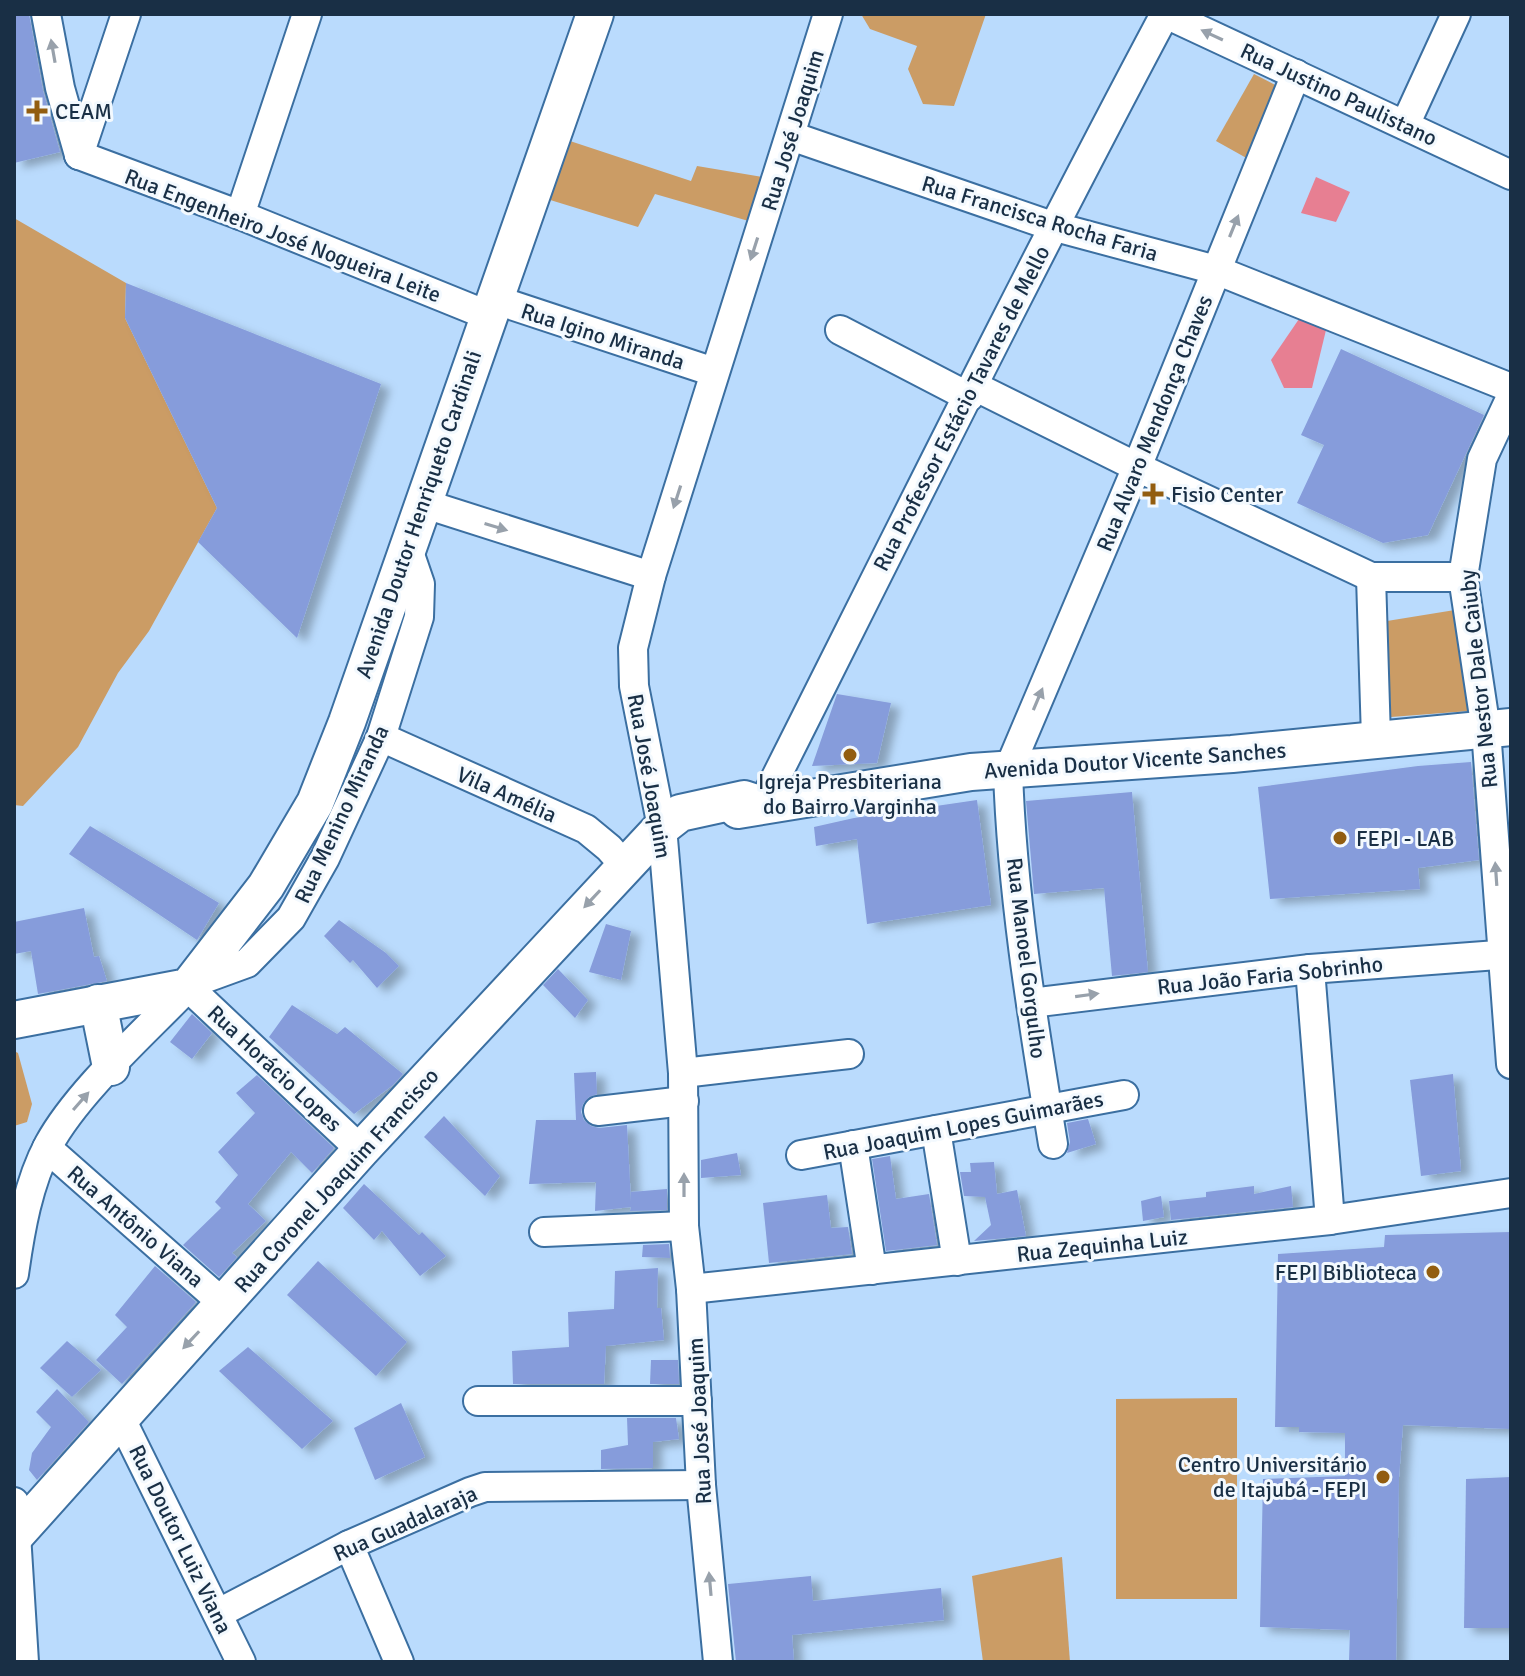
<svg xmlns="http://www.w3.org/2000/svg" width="1525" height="1676" font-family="Signika,sans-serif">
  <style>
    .green { fill: #cb9c65 }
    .water { fill: #e77f92 }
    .building { fill: #869cdb; filter: url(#shadow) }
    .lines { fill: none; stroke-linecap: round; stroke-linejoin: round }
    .minor-casing { stroke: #3b6fa1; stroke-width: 32 }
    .major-casing { stroke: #3b6fa1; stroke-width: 40 }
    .minor { stroke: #fff; stroke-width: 28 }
    .major { stroke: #fff; stroke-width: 36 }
    .oneway { fill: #98a1ab }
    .poi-dot { fill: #925d10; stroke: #f3f9fe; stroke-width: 3 }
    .labels { text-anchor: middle; stroke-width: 6; stroke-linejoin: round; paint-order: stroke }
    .street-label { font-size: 22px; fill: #192f45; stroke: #f3f9fe }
    .poi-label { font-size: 22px; fill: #192f45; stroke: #f3f9fe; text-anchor: start }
  </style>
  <defs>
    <filter id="shadow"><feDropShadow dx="9" dy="5" stdDeviation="4" flood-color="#0004"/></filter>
  </defs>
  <rect width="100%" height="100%" fill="#badbfd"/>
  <g class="green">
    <path d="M861 14H986L954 106 923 104 908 69 917 46 870 29Z"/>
    <path d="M1254 74 1281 88 1250 160 1216 141Z"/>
    <path d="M570 141 691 181 697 166 768 178 752 222 655 194 638 227 547 199Z"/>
    <path d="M14 218 126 283 125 318 217 508 149 631 118 673 78 747 23 806 14 805Z"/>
    <path d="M1461 609 1469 711 1391 717 1387 621Z"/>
    <path d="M14 1051 18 1053 32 1104 27 1122 14 1126Z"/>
    <path d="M1237 1398V1599H1116V1399Z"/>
    <path d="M1062 1557 1070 1662H983L972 1576Z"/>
  </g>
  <g class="water">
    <path d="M1316 177 1350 192 1336 222 1301 213Z"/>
    <path d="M1299 319 1326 330 1312 388H1284L1271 360Z"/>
  </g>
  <g class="building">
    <path d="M14 14H29L43 91 60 152 14 163Z"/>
    <path d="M126 283 381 384 297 638 198 542 217 508 125 318Z"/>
    <path d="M1341 349 1484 415 1428 535 1383 543 1297 503 1324 445 1301 435Z"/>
    <path d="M837 694 891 703 877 763 812 766Z"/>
    <path d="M1471 762 1479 860 1418 868 1420 889 1270 899 1258 787 1418 766Z"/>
    <path d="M1132 792 1148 972 1112 976 1104 888 1034 894 1026 801Z"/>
    <path d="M977 800 991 905 867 924 857 839 816 846 814 827 854 818Z"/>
    <path d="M90 826 219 903 197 940 69 854Z"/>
    <path d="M84 908 94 957 99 956 107 981 38 994 31 951 14 954V922Z"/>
    <path d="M339 920 386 953 399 966 377 988 353 960 350 963 324 936Z"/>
    <path d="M606 924 631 931 621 980 589 972Z"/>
    <path d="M558 969 588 1000 575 1018 543 985Z"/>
    <path d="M292 1005 337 1034 345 1027 403 1074 393 1085 354 1114 269 1037Z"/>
    <path d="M192 1014 212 1033 192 1059 170 1042Z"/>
    <path d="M596 1072 597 1094 589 1097 583 1104 581 1112 584 1120 591 1126 599 1128 627 1125 631 1202V1192L667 1189V1210L630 1211 631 1207 595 1211 596 1182 529 1184 536 1120H576L574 1073Z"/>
    <path d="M1453 1074 1461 1171 1421 1176 1410 1080Z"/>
    <path d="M257 1075 334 1148 312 1173 291 1152 248 1204 266 1221 232 1253 237 1257 219 1277 183 1245 221 1208 215 1202 238 1175 218 1152 255 1113 236 1093Z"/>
    <path d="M444 1116 500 1176 485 1196 424 1137Z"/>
    <path d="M1088 1119 1096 1144 1067 1153 1070 1142 1067 1123Z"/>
    <path d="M737 1153 741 1175 701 1178V1160Z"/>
    <path d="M890 1156 896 1199 929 1194 937 1245 886 1251 872 1159Z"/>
    <path d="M994 1162 997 1194 1017 1190 1026 1236 974 1241 991 1225 985 1197 964 1196 960 1172H971L970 1163Z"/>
    <path d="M364 1184 419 1235 422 1232 446 1256 420 1276 382 1231 374 1240 343 1208Z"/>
    <path d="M1254 1186V1194L1291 1186 1293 1207 1171 1220 1169 1201 1206 1197V1192Z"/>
    <path d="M827 1195 831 1228 848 1227 852 1254 769 1263 763 1203Z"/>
    <path d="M1161 1196 1164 1217 1143 1221 1141 1201Z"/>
    <path d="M1511 1232V1429L1403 1425 1399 1477 1396 1662H1349L1350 1630 1260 1627 1263 1479 1345 1476V1433L1299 1432V1427H1275L1278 1254 1384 1247 1385 1235Z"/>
    <path d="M669 1244 670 1258 642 1257 643 1245Z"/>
    <path d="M318 1261 407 1342 376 1376 287 1295Z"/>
    <path d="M155 1266 196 1302 122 1384 96 1360 127 1327 115 1315Z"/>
    <path d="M658 1268 657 1308H661L664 1340 606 1346 604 1384H513L512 1351 569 1347 568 1312 614 1309 615 1271Z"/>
    <path d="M67 1341 101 1370 72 1397 40 1368Z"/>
    <path d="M248 1347 333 1421 302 1449 219 1371Z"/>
    <path d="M651 1360H678L679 1384H650Z"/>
    <path d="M57 1389 89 1422 37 1480 29 1470 32 1453 51 1427 36 1412Z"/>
    <path d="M401 1403 425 1457 375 1480 354 1428Z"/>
    <path d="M627 1418H676L679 1439 653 1442V1468L601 1469V1450L628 1445Z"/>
    <path d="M1511 1477V1628H1464L1466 1479Z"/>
    <path d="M811 1576 813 1601 941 1588 944 1620 792 1635 794 1662H736L728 1584Z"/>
  </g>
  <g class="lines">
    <defs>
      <g id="minor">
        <path d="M46 14 60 88 79 155"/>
        <path d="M1166 14 1511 175"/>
        <path d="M1405 125 1456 14"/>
        <path d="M791 136 1052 226 1216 270 1511 388"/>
        <path d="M79 155 240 215 487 315"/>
        <path d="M79 155 126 14"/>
        <path d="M240 215 307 14"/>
        <path d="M493 299 714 372"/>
        <path d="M840 330 969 397"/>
        <path d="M974 386 1137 467 1371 577H1463"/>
        <path d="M1511 397 1482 459 1463 577 1486 730 1511 1064"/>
        <path d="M422 503 651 576"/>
        <path d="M1371 577 1376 738"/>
        <path d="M381 737 586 829 609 848 624 865"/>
        <path d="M762 805C895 541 1026 275 1165 14"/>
        <path d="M1310 969 1330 1220"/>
        <path d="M192 983 247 963 291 918 325 858 381 737 419 617 420 584 407 546"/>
        <path d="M1031 1003 1310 969 1511 954"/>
        <path d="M683 1073 849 1054"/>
        <path d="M598 1111 684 1101"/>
        <path d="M936 1130 957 1261"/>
        <path d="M1053 1144C1033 1021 1012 896 1008 771L1137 467 1296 74"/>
        <path d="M853 1145 872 1270"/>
        <path d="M47 1148 224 1304"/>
        <path d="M801 1155 1124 1095"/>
        <path d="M544 1232 684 1226"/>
        <path d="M14 1274C20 1231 28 1183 49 1144 78 1091 145 1032 188 987L361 1150"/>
        <path d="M691 1289 1330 1220 1511 1193"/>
        <path d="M478 1401H697"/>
        <path d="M120 1417 241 1662"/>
        <path d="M14 1502 24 1662"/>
        <path d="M349 1545 399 1662"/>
        <path d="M219 1613 349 1545 470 1492 485 1487 701 1485"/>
        <path d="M718 1662 701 1485 691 1289 684 1226 683 1073 662 827 634 686 633 648 651 576 828 14"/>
      </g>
      <g id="major">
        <path d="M738 810 971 772 1232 754 1511 727"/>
        <path d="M98 1003 111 1067"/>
        <path d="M14 1020 188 987 266 886 315 803 347 722 595 14"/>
        <path d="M14 1537 361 1150 662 827 680 813 744 799 762 805"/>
      </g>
    </defs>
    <use href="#minor" class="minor-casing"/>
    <use href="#major" class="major-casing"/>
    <use href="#minor" class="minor"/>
    <use href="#major" class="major"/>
  </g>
  <defs><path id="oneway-solid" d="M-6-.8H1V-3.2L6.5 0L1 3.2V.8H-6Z" transform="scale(2)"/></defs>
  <g class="oneway">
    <use href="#oneway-solid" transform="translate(1212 35) rotate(-155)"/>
    <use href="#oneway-solid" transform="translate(53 51) rotate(-100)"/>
    <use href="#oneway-solid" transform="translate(1234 226) rotate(-68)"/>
    <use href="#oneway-solid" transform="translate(754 249) rotate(108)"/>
    <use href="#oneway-solid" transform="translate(677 497) rotate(108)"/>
    <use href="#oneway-solid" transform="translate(496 527) rotate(17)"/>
    <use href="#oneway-solid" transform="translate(1038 699) rotate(-67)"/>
    <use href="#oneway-solid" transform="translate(1496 874) rotate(-94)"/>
    <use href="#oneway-solid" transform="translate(592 899) rotate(133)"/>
    <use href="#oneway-solid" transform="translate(1087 995) rotate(-8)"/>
    <use href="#oneway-solid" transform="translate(81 1101) rotate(-49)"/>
    <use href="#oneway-solid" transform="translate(684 1185) rotate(-90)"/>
    <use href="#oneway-solid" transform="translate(191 1340) rotate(133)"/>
    <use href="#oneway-solid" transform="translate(710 1584) rotate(-95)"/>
  </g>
  <g class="poi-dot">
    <path d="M33 99h8v8h8v8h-8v8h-8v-8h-8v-8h8z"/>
    <path d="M1149 482h8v8h8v8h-8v8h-8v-8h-8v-8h8z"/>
    <circle cx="850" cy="755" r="8"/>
    <circle cx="1340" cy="838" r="8"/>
    <circle cx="1433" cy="1272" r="8"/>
    <circle cx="1383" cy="1477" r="8"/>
  </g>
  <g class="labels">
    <g class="street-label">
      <text transform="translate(1339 94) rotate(25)" y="8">Rua Justino Paulistano</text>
      <text transform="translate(792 130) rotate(-73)" y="8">Rua José Joaquim</text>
      <text transform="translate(1040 218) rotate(17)" y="8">Rua Francisca Rocha Faria</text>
      <text transform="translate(283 235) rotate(21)" y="8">Rua Engenheiro José Nogueira Leite</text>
      <text transform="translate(603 336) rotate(18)" y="8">Rua Igino Miranda</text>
      <text transform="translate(961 408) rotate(-63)" y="8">Rua Professor Estácio Tavares de Mello</text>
      <text transform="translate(1154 423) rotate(-68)" y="8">Rua Alvaro Mendonça Chaves</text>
      <text transform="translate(418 514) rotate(-71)" y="8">Avenida Doutor Henriqueto Cardinali</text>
      <text transform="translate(1478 679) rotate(-96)" y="8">Rua Nestor Dale Caiuby</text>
      <text transform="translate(1135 760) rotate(-4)" y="8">Avenida Doutor Vicente Sanches</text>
      <text transform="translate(650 776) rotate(80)" y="8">Rua José Joaquim</text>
      <text transform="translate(507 794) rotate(24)" y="8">Vila Amélia</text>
      <text transform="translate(341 814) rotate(-65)" y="8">Rua Menino Miranda</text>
      <text transform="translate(1027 958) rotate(83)" y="8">Rua Manoel Gorgulho</text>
      <text transform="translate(1270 975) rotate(-6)" y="8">Rua João Faria Sobrinho</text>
      <text transform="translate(275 1068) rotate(43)" y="8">Rua Horácio Lopes</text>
      <text transform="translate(963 1125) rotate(-11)" y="8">Rua Joaquim Lopes Guimarães</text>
      <text transform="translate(336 1180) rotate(-48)" y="8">Rua Coronel Joaquim Francisco</text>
      <text transform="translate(136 1226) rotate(41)" y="8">Rua Antônio Viana</text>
      <text transform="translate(1102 1245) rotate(-6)" y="8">Rua Zequinha Luiz</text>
      <text transform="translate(699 1421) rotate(-93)" y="8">Rua José Joaquim</text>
      <text transform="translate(405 1523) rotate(-24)" y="8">Rua Guadalaraja</text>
      <text transform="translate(181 1539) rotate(64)" y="8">Rua Doutor Luiz Viana</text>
    </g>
    <g class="poi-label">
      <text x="55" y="119">CEAM</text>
      <text x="1171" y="502">Fisio Center</text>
      <text x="850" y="789" text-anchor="middle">Igreja Presbiteriana<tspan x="850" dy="25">do Bairro Varginha</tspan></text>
      <text x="1356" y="846">FEPI - LAB</text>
      <text x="1417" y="1280" text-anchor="end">FEPI Biblioteca</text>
      <text x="1367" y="1472" text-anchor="end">Centro Universitário<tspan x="1367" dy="25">de Itajubá - FEPI</tspan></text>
    </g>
  </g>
  <rect width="1525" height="1676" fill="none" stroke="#192f45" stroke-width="32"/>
</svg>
